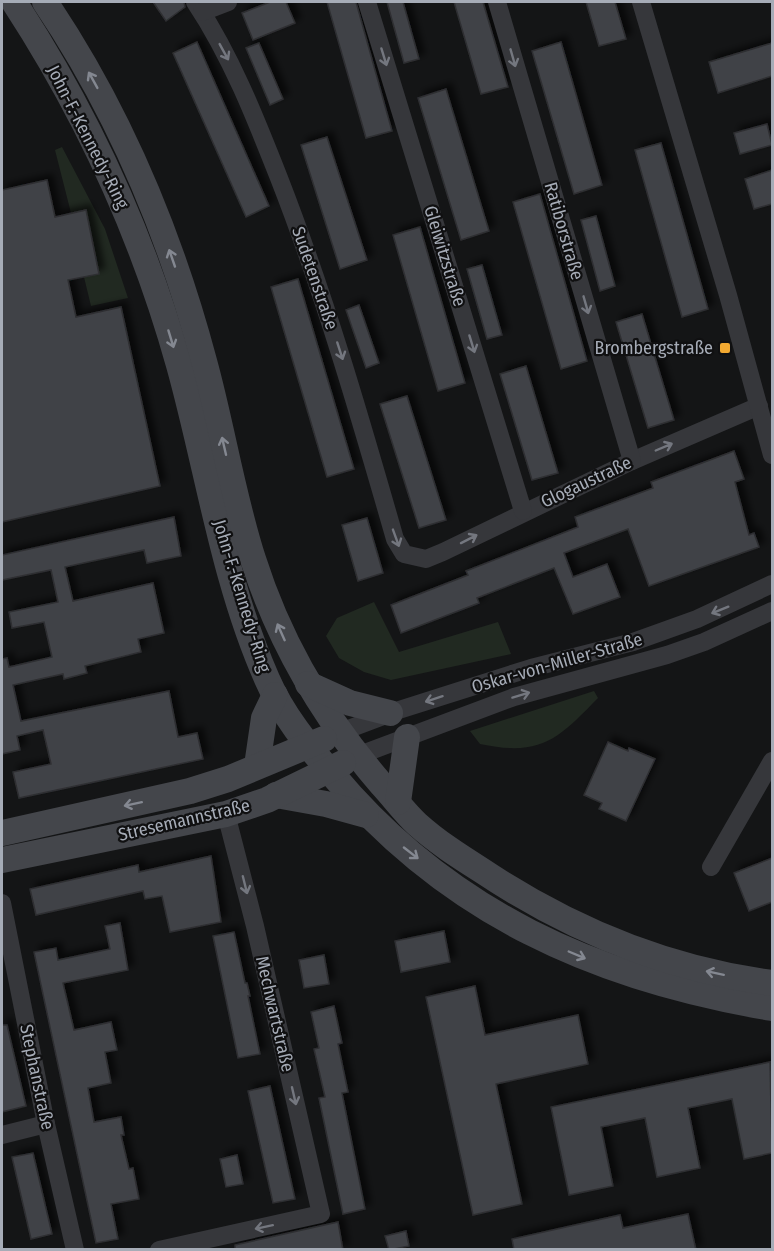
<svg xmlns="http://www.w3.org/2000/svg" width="774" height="1251" font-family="'Fira Sans Condensed',sans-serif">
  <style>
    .green { fill: #212921 }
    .building { fill: #404246; stroke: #2e2f32; stroke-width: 1.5; filter: url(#shadow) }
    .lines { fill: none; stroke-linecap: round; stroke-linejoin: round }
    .street { stroke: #36373b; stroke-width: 18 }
    .secondary { stroke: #44464b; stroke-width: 26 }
    .oneway { stroke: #74777f }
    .oneway2 { stroke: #848891 }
    .poi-dot { fill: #f2a931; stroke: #101011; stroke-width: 2 }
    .labels { text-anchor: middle; stroke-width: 4.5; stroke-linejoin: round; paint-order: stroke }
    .street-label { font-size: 18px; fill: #a6acb7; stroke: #101011 }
    .poi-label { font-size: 18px; fill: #a6acb7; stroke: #101011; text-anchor: end }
  </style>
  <defs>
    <filter id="shadow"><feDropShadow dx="5.5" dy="-5.5" stdDeviation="3" flood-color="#0009"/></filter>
  </defs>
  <rect width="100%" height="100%" fill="#141516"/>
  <g class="green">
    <path d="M62 147 105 229 128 298 91 306 84 277 99 274 85 210 71 213 55 150Z"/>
    <path d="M374 602 399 652 498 622 511 654 391 680 364 672 339 658 326 636 337 618Z"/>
    <path d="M594 691 598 698C558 739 541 757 480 744L470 731Z"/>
  </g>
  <g class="building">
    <path d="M153 2H184L185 7 166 21Z"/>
    <path d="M270 2H286L295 23 253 40 242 13Z"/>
    <path d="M327 2H356L392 131 366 138Z"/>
    <path d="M387 2H403L419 59 404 63Z"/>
    <path d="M454 2H483L508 87 481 94Z"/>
    <path d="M586 2H615L626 39 599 46Z"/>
    <path d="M197 42 269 206 246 217 173 53Z"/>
    <path d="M561 42 602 185 574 194 532 51Z"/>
    <path d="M259 43 283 99 270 105 246 48Z"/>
    <path d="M772 43V76L718 93 709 62Z"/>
    <path d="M446 89 489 231 461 240 418 98Z"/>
    <path d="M767 124 772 145 740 154 734 133Z"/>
    <path d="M327 137 367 260 340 269 301 145Z"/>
    <path d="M661 143 708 309 682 317 635 150Z"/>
    <path d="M772 170V204L754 209 745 179Z"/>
    <path d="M47 180 55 217 86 210 99 274 68 280 76 317 121 307 160 486 2 522V190Z"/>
    <path d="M540 194 587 361 561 369 513 202Z"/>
    <path d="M596 216 615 286 600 291 581 220Z"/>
    <path d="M420 227 465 383 438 391 393 235Z"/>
    <path d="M482 265 502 335 487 339 467 269Z"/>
    <path d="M298 279 354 469 327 477 271 287Z"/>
    <path d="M359 305 379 363 366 368 346 310Z"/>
    <path d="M642 314 674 420 648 428 616 322Z"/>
    <path d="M526 366 558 473 532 480 500 374Z"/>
    <path d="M407 396 446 520 419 528 380 404Z"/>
    <path d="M734 451 744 479 735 482 749 535 754 533 759 547 649 586 628 529 564 553 573 577 607 564 620 597 573 614 554 568 477 598 479 603 401 633 391 605 468 575 466 571 578 527 575 517 653 488 651 482Z"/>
    <path d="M174 517 181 556 147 563 144 550 65 567 73 601 153 583 164 633 138 639 141 652 85 666 87 673 64 679 63 674 13 685 21 721 169 691 178 737 197 733 203 759 19 798 13 772 51 764 43 730 17 736 20 750 2 754V659L7 658 9 667 52 657 44 622 12 628 9 612 58 602 51 570 2 580V555Z"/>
    <path d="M367 518 383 573 358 581 342 525Z"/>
    <path d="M608 742 628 751 629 748 655 759 626 821 599 809 602 803 584 795Z"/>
    <path d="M211 856 221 922 170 932 162 896 145 899 143 891 36 915 30 889 138 865 139 872Z"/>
    <path d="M772 858V902L749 911 734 873Z"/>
    <path d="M120 923 128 970 63 983 74 1030 111 1022 117 1050 105 1052 111 1083 88 1088 94 1122 121 1117 124 1135H121L129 1169 133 1168 139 1199 111 1204 118 1239 96 1243 34 952 56 948 58 960 110 949 105 926Z"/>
    <path d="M444 931 450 962 401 972 395 941Z"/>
    <path d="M234 932 245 983H247L250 996H248L260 1054 238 1058 213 936Z"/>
    <path d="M324 955 329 984 304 988 299 960Z"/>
    <path d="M475 986 485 1035 578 1015 588 1064 496 1084 522 1204 473 1215 426 997Z"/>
    <path d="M334 1006 342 1043 338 1044 348 1092 342 1093 365 1209 343 1214 319 1098 325 1097 314 1049 319 1048 311 1012Z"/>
    <path d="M2 1025H7L26 1106 2 1112Z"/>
    <path d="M770 1062 772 1153 744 1159 732 1099 688 1108 700 1168 657 1177 645 1118 601 1127 613 1186 569 1195 551 1107Z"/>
    <path d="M270 1086 295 1199 273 1203 248 1091Z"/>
    <path d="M33 1153 52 1234 31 1239 12 1157Z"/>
    <path d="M237 1155 243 1184 226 1187 220 1159Z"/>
    <path d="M688 1214 696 1250H514L512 1239 620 1215 623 1228Z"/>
    <path d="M338 1222 343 1250H235V1245Z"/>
    <path d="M406 1231 409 1246 389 1250 385 1236Z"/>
  </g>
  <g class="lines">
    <g class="street">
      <path d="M195 2C231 56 255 117 279 178 325 296 360 417 395 539L404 554 426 559 443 552 632 461 759 406"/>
      <path d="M367 2 523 511"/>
      <path d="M497 2 632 461"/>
      <path d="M641 2 728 295 772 455"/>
      <path d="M202 12 228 2"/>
      <path d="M338 733 399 710 531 668 633 642 697 619 772 584"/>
      <path d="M357 756 514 697 667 655 704 642 772 611"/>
      <path d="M711 867 772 761"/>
      <path d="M2 903 46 1124 75 1250"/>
      <path d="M2 1135 46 1124"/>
      <path d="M159 1250 321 1214 255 926 226 814"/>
    </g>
    <g class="secondary">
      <path d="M14 2C87 114 143 236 179 365 208 469 223 580 267 679 282 714 308 746 332 774 448 913 597 979 772 1008"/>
      <path d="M45 2C118 110 170 234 204 361 222 426 232 494 253 559 280 644 324 718 382 785 394 798 405 813 417 824 437 842 459 856 481 870 571 930 666 969 772 983"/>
      <path d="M308 684 350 703 390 713"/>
      <path d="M257 766 264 718 275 695"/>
      <path d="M276 795 326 804 366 815"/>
      <path d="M398 802 407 737"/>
      <path d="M2 833 190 791 228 779 324 739"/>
      <path d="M2 860 226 814 267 800 343 763"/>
    </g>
  </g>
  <defs><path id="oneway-shaft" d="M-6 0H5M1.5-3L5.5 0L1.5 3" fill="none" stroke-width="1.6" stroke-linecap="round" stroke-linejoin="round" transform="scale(1.5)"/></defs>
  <g class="oneway">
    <use href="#oneway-shaft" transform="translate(224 52) rotate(61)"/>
    <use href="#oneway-shaft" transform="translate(384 57) rotate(73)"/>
    <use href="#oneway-shaft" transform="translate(513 58) rotate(74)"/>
    <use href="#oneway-shaft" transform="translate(586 305) rotate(74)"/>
    <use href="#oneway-shaft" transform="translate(472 344) rotate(73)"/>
    <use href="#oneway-shaft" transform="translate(340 351) rotate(72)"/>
    <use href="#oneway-shaft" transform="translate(664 447) rotate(-23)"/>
    <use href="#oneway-shaft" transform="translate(396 538) rotate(70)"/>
    <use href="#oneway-shaft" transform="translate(469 539) rotate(-27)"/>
    <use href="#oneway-shaft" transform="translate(720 610) rotate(158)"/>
    <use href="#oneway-shaft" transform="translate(521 695) rotate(-17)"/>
    <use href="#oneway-shaft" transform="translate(434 699) rotate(162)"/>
    <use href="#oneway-shaft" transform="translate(245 885) rotate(76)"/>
    <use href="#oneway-shaft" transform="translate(294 1096) rotate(77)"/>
    <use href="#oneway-shaft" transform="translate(264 1227) rotate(168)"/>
  </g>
  <g class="oneway2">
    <use href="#oneway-shaft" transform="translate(93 80) rotate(-119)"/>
    <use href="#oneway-shaft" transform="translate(172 258) rotate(-109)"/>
    <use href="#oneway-shaft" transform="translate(171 339) rotate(73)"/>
    <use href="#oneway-shaft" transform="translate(224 446) rotate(-103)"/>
    <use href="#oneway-shaft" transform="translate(281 632) rotate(-114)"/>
    <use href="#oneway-shaft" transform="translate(133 804) rotate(168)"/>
    <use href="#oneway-shaft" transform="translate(411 853) rotate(38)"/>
    <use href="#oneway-shaft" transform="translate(577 955) rotate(23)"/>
    <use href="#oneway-shaft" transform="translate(715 973) rotate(-168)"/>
  </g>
  <rect class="poi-dot" x="719" y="342" width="12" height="12" rx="3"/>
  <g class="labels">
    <g class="street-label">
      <text transform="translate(88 137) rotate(63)" y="6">John-F.-Kennedy-Ring</text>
      <text transform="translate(564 231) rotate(74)" y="6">Ratiborstraße</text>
      <text transform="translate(445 256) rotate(73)" y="6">Gleiwitzstraße</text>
      <text transform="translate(315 278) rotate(71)" y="6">Sudetenstraße</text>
      <text transform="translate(586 482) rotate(-25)" y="6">Glogaustraße</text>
      <text transform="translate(242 596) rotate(73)" y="6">John-F.-Kennedy-Ring</text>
      <text transform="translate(557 663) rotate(-16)" y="6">Oskar-von-Miller-Straße</text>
      <text transform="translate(184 820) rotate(-13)" y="6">Stresemannstraße</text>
      <text transform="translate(275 1014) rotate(77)" y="6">Mechwartstraße</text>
      <text transform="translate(37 1077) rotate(78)" y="6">Stephanstraße</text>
    </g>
    <g class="poi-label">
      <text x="713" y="354">Brombergstraße</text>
    </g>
  </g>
  <rect width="774" height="1251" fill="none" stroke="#a6acb7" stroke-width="6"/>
</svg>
